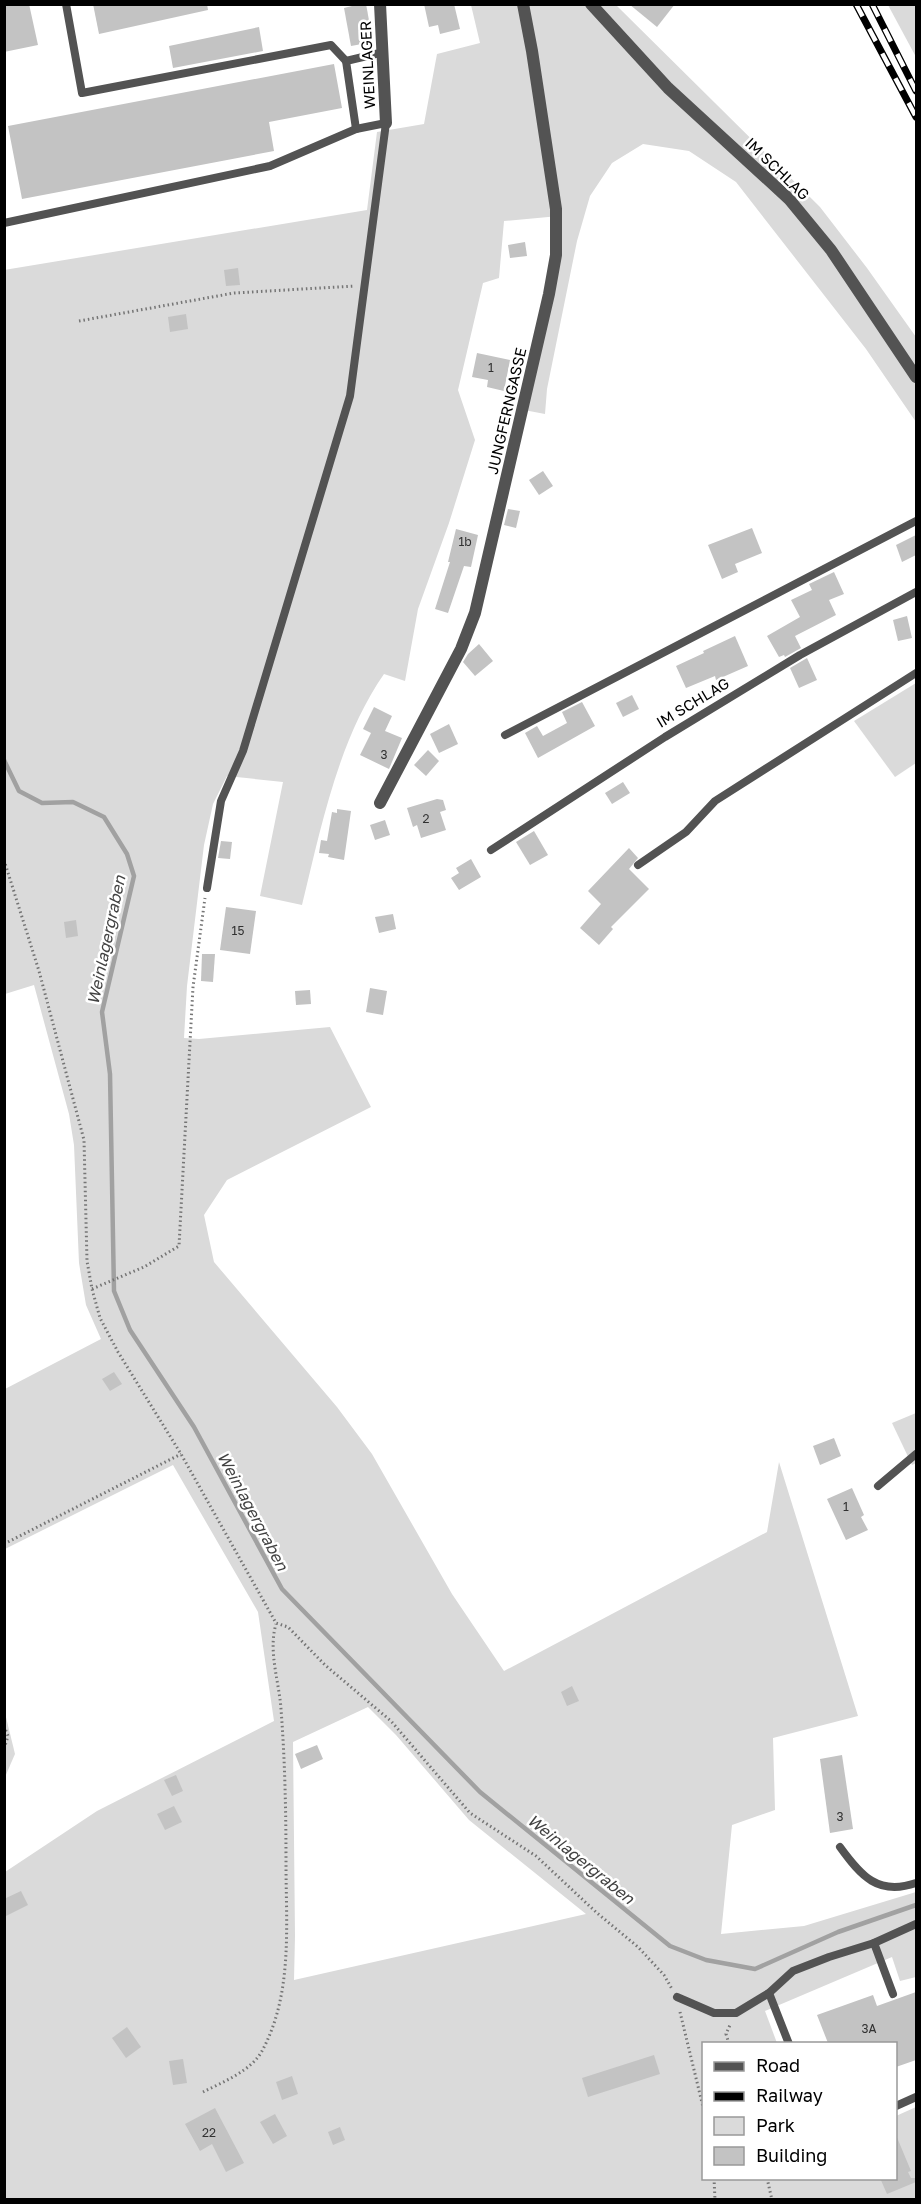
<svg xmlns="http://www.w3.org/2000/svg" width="921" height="2204" font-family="'Golos Text',sans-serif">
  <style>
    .green { fill: #dadada; fill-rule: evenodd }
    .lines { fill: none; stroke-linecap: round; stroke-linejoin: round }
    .stream { stroke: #a1a1a1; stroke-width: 4.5 }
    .building { fill: #c3c3c3 }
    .path { stroke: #757575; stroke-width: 3; stroke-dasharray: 1.5 3; stroke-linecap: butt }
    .lane { stroke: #535353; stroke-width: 8 }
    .street { stroke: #535353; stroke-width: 12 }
    .rail-casing { stroke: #000; stroke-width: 7 }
    .rail { stroke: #fff; stroke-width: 4.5; stroke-dasharray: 14; stroke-linecap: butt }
    .labels { text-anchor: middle; stroke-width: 5; stroke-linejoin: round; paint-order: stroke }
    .number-label { font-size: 12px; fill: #313131 }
    .street-label { font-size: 15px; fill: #000; stroke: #fff }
    .water-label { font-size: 16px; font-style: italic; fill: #424242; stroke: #fff }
  </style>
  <rect width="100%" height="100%" fill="#fff"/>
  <g class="green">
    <path d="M471 5H616L820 207 867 268 916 337V422L866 349 736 182 689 151 643 144 612 163 590 196 577 241 547 389 545 414 524 410 559 216 504 221 499 278 483 283 458 390 475 440 449 523 418 609 405 681 384 674C338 740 321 828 302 905L260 896 283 782 227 776 213 804 204 845 187 986 184 1038 199 1039 330 1027 371 1107 227 1180 204 1215 214 1262 337 1407 372 1454 452 1594 504 1671 767 1532 779 1462 858 1716 773 1738 775 1810 732 1825 721 1934 804 1926 916 1892V1977L900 1981 892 1957 765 2011 777 2043 704 2044V2178H896V2116L916 2107V2199H5V1872L97 1811 274 1721 258 1612 173 1465 5 1549V1389L101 1339 86 1305 79 1263 74 1145 69 1114 34 985 5 994 4 270 367 210 377 132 424 124 437 54 480 43ZM368 1707 396 1735 469 1820 586 1914 294 1980 295 1936 293 1742Z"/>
    <path d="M888 5H916V57Z"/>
    <path d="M916 683V763L895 777 854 721Z"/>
    <path d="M916 1413V1463L912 1465 892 1423Z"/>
    <path d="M4 1709 15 1754 5 1777H4Z"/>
  </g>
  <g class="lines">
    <path class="stream" d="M4 760 19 791 42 803 73 802 104 817 127 854 134 876 102 1012 110 1074 114 1291 130 1330 194 1427 282 1589 480 1792 670 1946 706 1960 755 1969 838 1932 916 1905"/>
  </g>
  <g class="building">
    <path d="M4 4H29L38 45 4 52Z"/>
    <path d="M93 4H207L208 10 99 34Z"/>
    <path d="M360 4H366L373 42 351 46 344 8Z"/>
    <path d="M424 4H454L460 29 440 34 438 25 429 27Z"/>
    <path d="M629 4H675L657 27Z"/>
    <path d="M259 27 263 51 173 68 169 46Z"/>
    <path d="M334 64 342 108 269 122 274 151 22 199 8 126Z"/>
    <path d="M525 242 527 256 510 258 508 245Z"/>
    <path d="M238 268 240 285 226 286 224 270Z"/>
    <path d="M186 314 188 329 170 332 168 317Z"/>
    <path d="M477 353 510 360 504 391 487 387 488 380 472 377Z"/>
    <path d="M543 471 553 486 539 495 529 480Z"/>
    <path d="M508 509 520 511 516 528 504 525Z"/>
    <path d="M752 528 762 553 735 564 738 572 722 579 708 545Z"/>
    <path d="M456 529 478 535 471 567 464 566 448 613 435 609 450 562H448Z"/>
    <path d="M916 535V555L902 562 896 545Z"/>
    <path d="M834 572 844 594 829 600 836 615 795 636 801 648 785 657 784 655 779 657 767 636 800 617 791 600 812 590 809 584Z"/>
    <path d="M907 616 912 638 898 641 893 620Z"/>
    <path d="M735 636 748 666 716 680 715 676 686 688 676 666 704 653 703 651Z"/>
    <path d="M479 644 493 661 475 676 463 662 468 654Z"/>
    <path d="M807 658 817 680 799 688 790 668Z"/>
    <path d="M632 695 639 709 623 717 616 703Z"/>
    <path d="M582 702 595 726 538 758 525 733 537 726 543 736 567 723 562 712Z"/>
    <path d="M374 707 392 716 385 731 402 738 389 769 360 755 371 733 363 729Z"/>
    <path d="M449 724 458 744 439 753 430 734Z"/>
    <path d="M428 750 439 761 426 776 414 765Z"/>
    <path d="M623 782 630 793 612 804 605 793Z"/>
    <path d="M437 799 443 800 446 810 440 812 446 830 421 838 417 825 413 827 407 808Z"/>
    <path d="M337 809 351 811 344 860 328 857 329 854 319 853 321 840 327 841 332 812 337 813Z"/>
    <path d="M385 820 390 835 375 840 370 825Z"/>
    <path d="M534 831 548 855 530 865 516 842Z"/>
    <path d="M221 841 232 842 230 859 218 858Z"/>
    <path d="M629 848 638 858 629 869 649 889 611 927 613 929 599 945 580 928 601 904 588 891Z"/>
    <path d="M471 859 481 877 459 890 451 878 459 873 456 868Z"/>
    <path d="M226 907 256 911 250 954 220 950Z"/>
    <path d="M393 914 396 929 379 933 375 917Z"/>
    <path d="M76 920 78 936 66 938 64 922Z"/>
    <path d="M202 954H215L213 982 201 981Z"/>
    <path d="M370 988 387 991 383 1015 366 1012Z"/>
    <path d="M310 990 311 1004 296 1005 295 991Z"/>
    <path d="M114 1372 122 1384 110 1391 102 1379Z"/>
    <path d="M834 1438 841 1456 820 1465 813 1446Z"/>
    <path d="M852 1488 864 1515 861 1517 868 1530 846 1540 827 1499Z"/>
    <path d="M572 1686 579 1701 567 1706 561 1692Z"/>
    <path d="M317 1745 323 1759 301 1769 295 1754Z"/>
    <path d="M842 1755 853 1829 830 1833 820 1759Z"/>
    <path d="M176 1775 183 1791 172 1796 164 1780Z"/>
    <path d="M174 1806 182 1822 165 1830 157 1814Z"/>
    <path d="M21 1891 28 1905 4 1917V1899Z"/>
    <path d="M916 1992V2060L896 2067V2043H828L817 2015 873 1995 877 2006Z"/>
    <path d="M127 2027 141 2047 126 2058 112 2038Z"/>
    <path d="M654 2055 660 2074 588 2097 582 2078Z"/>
    <path d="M183 2059 187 2083 173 2085 169 2061Z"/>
    <path d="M292 2076 298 2094 282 2100 276 2082Z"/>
    <path d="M215 2108 244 2163 226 2172 212 2144 200 2151 185 2124Z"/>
    <path d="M275 2114 287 2136 273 2144 260 2122Z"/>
    <path d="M340 2127 345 2140 333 2145 328 2132Z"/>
    <path d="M896 2135 911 2171 908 2172 911 2178H916V2182L887 2194 880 2178H896Z"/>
  </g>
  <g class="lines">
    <g class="path">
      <path d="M79 321 234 293 355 286"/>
      <path d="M4 860 39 971 84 1140 87 1261 92 1289 100 1318 118 1352 181 1454 276 1623 288 1627 325 1665 391 1721 470 1813 536 1856 597 1913 638 1947 664 1975 672 1989"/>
      <path d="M92 1289 144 1267 179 1246 193 987 205 898"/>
      <path d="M4 1544 181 1454"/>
      <path d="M4 1726 8 1736 4 1749"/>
      <path d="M680 2012 704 2111"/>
      <path d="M729 2044 726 2034 730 2025"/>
      <path d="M203 2092C223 2082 251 2071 262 2051 293 1994 286 1926 286 1864 286 1812 285 1761 281 1709 279 1681 268 1651 276 1624"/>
      <path d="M714 2178 715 2200"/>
      <path d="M767 2178 772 2200"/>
    </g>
    <g class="lane">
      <path d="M66 4 82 93 331 45 346 61"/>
      <path d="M356 129 346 61 384 52"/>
      <path d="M4 223 270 166 356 129 386 123 350 396 243 751 221 801 207 888"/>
      <path d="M505 735 916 521"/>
      <path d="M491 850 665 737 800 655 916 592"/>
      <path d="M638 865 686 832 715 801 916 673"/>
      <path d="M878 1486 916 1454"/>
      <path d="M840 1847C861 1876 878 1896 916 1883"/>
      <path d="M874 1943 893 1994"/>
      <path d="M769 1993 789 2044"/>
      <path d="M677 1997 714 2013H736L769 1993 793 1971 829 1957 874 1943 916 1924"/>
      <path d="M896 2106 916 2097"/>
    </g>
    <g class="street">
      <path d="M380 4 386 123"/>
      <path d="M591 4 668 88 789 199 831 250 916 377"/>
      <path d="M380 803 461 649 475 613 549 294 556 255V209L532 51 523 4"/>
    </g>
    <defs>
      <g id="rail">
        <path d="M856 4 916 117"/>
        <path d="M872 4 916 91"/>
      </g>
    </defs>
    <use href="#rail" class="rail-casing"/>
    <use href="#rail" class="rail"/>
  </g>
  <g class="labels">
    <g class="number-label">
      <text x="491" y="372">1</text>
      <text x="465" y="546">1b</text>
      <text x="384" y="759">3</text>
      <text x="426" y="823">2</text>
      <text x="238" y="935">15</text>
      <text x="846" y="1511">1</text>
      <text x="840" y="1821">3</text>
      <text x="869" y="2033">3A</text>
      <text x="209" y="2137">22</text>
    </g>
    <g class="street-label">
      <text transform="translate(368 65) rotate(-93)" y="5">WEINLAGER</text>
      <text transform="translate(777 169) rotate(44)" y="5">IM SCHLAG</text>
      <text transform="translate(507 411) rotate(-77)" y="5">JUNGFERNGASSE</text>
      <text transform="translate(693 703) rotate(-31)" y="5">IM SCHLAG</text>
    </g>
    <g class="water-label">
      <text transform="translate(106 940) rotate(-78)" y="6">Weinlagergraben</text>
      <text transform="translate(253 1511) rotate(62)" y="6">Weinlagergraben</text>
      <text transform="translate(581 1859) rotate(39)" y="6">Weinlagergraben</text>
    </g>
  </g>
  <rect width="921" height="2204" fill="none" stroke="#000000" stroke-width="12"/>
  <rect x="702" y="2042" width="195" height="138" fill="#ffffff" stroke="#999999" stroke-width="1.5"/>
  <rect x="714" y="2062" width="30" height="9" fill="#535353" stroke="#999999" stroke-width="1.5"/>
  <text x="756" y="2072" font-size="18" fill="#000000">Road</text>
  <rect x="714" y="2092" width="30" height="9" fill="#000000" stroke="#999999" stroke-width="1.5"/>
  <text x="756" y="2102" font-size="18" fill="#000000">Railway</text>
  <rect x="714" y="2117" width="30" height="18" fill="#dadada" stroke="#999999" stroke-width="1.5"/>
  <text x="756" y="2132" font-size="18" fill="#000000">Park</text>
  <rect x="714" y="2147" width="30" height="18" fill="#c3c3c3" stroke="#999999" stroke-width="1.5"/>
  <text x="756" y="2162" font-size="18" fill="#000000">Building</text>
</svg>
